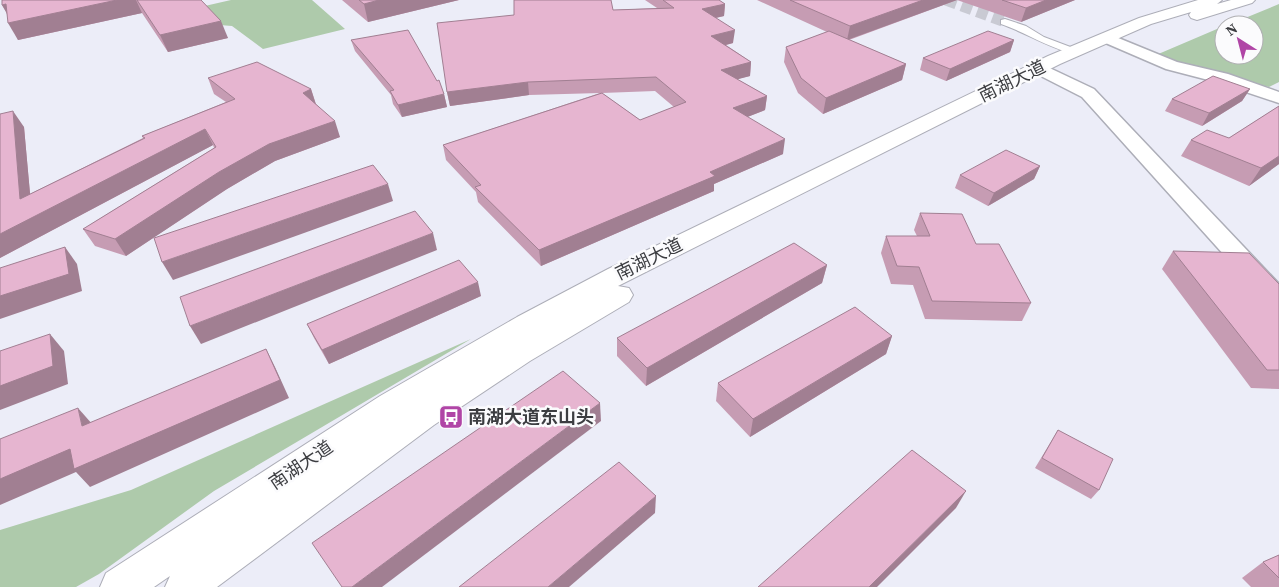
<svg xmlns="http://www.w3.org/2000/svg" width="1279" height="587" font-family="'Source Serif 4','Noto Sans SC',serif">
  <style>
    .green { fill: #aecaab }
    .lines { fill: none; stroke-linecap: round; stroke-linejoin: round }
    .street-tunnel { stroke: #c9cad3; stroke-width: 11; stroke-dasharray: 11 5.5; stroke-linecap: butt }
    .street-casing { stroke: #adaeb8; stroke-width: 2 }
    .secondary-casing { stroke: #adaeb8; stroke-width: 3 }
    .primary-casing { stroke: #adaeb8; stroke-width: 2 }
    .street { fill: #fff; fill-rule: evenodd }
    .secondary { fill: #fff; fill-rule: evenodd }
    .primary { fill: #fff; fill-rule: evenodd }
    .wall { fill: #c69cb3; fill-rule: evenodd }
    .shaded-wall { fill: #a17f92 }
    .building { fill: #e6b5d0; stroke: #a17f92 }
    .labels { text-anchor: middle; stroke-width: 5; stroke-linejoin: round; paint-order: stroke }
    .street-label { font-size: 18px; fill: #3c3d41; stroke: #fbfbfd }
    .poi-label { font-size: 18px; font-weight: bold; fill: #3c3d41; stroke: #fbfbfd; text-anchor: start }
  </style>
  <rect width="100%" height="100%" fill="#ecedf8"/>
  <g class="green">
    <path d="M231 0H312L345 29 263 49 232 26 207 24 196 8Z"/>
    <path d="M1279 4V82L1269 87 1190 67 1156 55 1224 26V55H1254V25H1228Z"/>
    <path d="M471 339 214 491 99 574 76 587H0V530L131 490Z"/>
  </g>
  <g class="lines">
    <path class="street-tunnel" d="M946 0 1005 22"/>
    <defs>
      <path id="street" d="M1005 19 1026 26 1044 37 1081 51 1075 54C1048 48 1027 33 1001 24V20Z"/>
      <g id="secondary">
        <path d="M1106 33 1177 62 1228 74 1279 92V103L1216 82 1166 69 1101 41 1098 38Z"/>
        <path d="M1039 63 1094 89 1279 284V309L1270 306 1082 97 1033 72 1031 68 1033 64Z"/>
      </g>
      <path id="primary" d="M1198 0H1222L1217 4 1231 0H1255L1252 3 1197 20 1191 18 1189 15 1191 12 1151 24 1060 64 618 286 629 288 633 295 629 302 530 361 434 425 217 587H165L170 576 154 587H100L106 573 380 396 517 317 608 269 1048 56 1139 18Z"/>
    </defs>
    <use href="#street" class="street-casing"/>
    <use href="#secondary" class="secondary-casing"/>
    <use href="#primary" class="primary-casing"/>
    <use href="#street" class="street"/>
    <use href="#secondary" class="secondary"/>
    <use href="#primary" class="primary"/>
  </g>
  <g class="wall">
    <path d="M2 0H201L228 38 168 52 142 13 18 40 6 12 2 5Z"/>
    <path d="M342 0H459L368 22Z"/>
    <path d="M645 0H719L725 4 724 16 716 18 733 43 726 45 751 62 750 76 737 79 767 96 765 110 747 117 783 154 714 184V191L541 266 478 202 476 192 446 160 443 145 600 93 529 95 450 106 447 92 613 10 657 8ZM655 91 674 107 640 120 602 93Z"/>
    <path d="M757 0H1075L1021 22 957 0 849 40 906 64 902 80 823 114 798 93 784 62 786 47 827 32Z"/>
    <path d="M351 40 444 94 447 107 402 117 393 104 391 95 355 51Z"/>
    <path d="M1014 40 1010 52 946 81 920 70 923 58Z"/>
    <path d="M208 78 311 89 316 104 340 137 275 161 227 189 126 256 95 246 83 229 214 148 213 145 0 258V114L24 127 30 194 143 138 142 136 226 102 214 94Z"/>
    <path d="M1250 89 1242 101 1202 126 1165 111 1172 99Z"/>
    <path d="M1279 106V164L1249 186 1181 156 1191 140 1229 138Z"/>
    <path d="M1040 166 1034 179 988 206 955 188 960 175Z"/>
    <path d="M920 213 976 244 1031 303 1022 321 925 319 913 285 891 284 881 253 886 236H917L914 230Z"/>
    <path d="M1173 251 1279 284V389L1251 388 1162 269Z"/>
    <path d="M827 265 822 283 646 386 617 356V338Z"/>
    <path d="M481 296 329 364 314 338 307 324Z"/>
    <path d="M892 336 886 354 750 437 716 401 718 383Z"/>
    <path d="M1058 430 1099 490 1091 499 1035 468Z"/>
    <path d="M1279 555V587H1251L1242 578 1263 562Z"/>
  </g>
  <g class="shaded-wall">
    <path d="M117 0H136L142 13 18 40 8 23Z"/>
    <path d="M379 0H459L368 22 364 4Z"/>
    <path d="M923 0H957L847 40 850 26Z"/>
    <path d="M1046 0H1075L1021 22 1026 8Z"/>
    <path d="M6 4 12 22 2 5Z"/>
    <path d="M725 4 724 16 701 21 702 9Z"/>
    <path d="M221 21 228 38 168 52 160 35Z"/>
    <path d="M735 30 733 43 710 49 711 36Z"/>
    <path d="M1014 40 1010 52 946 81 950 69Z"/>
    <path d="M751 62 750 76 720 84 721 70Z"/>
    <path d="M906 64 902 80 823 114 826 98Z"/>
    <path d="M528 82 529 95 450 106 447 92Z"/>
    <path d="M311 89 316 105 303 93Z"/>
    <path d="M1250 89 1242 101 1202 126 1209 113Z"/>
    <path d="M444 94 447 107 402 117 398 105Z"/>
    <path d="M767 96 765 110 732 123 733 108Z"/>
    <path d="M13 111 24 127 32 215 20 199Z"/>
    <path d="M335 121 340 137 275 161 227 189 126 256 115 239 219 172 269 144Z"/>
    <path d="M205 129 213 145 0 258V234Z"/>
    <path d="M785 139 783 154 714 184V191L541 266 539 250 710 172Z"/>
    <path d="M1279 156V164L1249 186 1261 168Z"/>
    <path d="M1040 166 1034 179 988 206 994 193Z"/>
    <path d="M388 184 393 201 173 280 162 262Z"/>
    <path d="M433 233 437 250 201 344 190 326Z"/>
    <path d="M65 247 77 264 82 291 0 319V296Z"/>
    <path d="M827 265 822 283 646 386 647 368Z"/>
    <path d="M478 282 481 296 329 364 322 350Z"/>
    <path d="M50 334 64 351 68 384 0 410V386Z"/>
    <path d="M892 336 886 354 750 437 753 419Z"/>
    <path d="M266 349 275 367 289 398 90 487 76 472 0 505V479Z"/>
    <path d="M600 403 601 421 382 587H352Z"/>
    <path d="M78 408 93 425 82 426Z"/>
    <path d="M966 491 956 508 877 587H869Z"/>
    <path d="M656 496 655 513 569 587H548Z"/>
  </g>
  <g class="building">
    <path d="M2 0H117L8 23 6 4 2 5Z"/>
    <path d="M137 0H201L221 21 160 35Z"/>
    <path d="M359 0H379L364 4Z"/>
    <path d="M514 0H611L613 10 674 8 663 0H719L725 4 702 9 735 30 711 36 751 62 721 70 767 96 733 108 785 139 710 172 715 176 539 250 475 187 481 185 443 145 602 93 640 120 686 102 656 77 528 82 447 92 437 23 514 15Z"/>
    <path d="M790 0H923L850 26Z"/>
    <path d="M1002 0H1046L1026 8Z"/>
    <path d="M408 30 437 81 439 80 444 94 398 105 390 91 394 90 351 40Z"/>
    <path d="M829 31 906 64 826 98 801 78 786 47Z"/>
    <path d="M988 31 1014 40 950 69 923 58Z"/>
    <path d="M257 62 311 89 303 93 335 121 269 144 219 172 115 239 83 229 216 147 205 129 0 234V114L13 111 20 199 145 138 142 136 235 99 208 78Z"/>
    <path d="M1213 76 1250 89 1209 113 1172 99Z"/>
    <path d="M1279 106V156L1261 168 1191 140 1207 130 1229 138Z"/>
    <path d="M1006 150 1040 166 994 193 960 175Z"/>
    <path d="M373 165 388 184 162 262 154 238Z"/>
    <path d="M415 211 433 233 190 326 180 297Z"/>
    <path d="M920 213 962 214 976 244H999L1031 303 932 301 919 267 897 266 886 236H930Z"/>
    <path d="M794 243 827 265 647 368 617 338Z"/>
    <path d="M65 247 69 274 0 296V268Z"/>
    <path d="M1173 251 1249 253 1279 284V370H1267Z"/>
    <path d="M459 260 478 282 322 350 307 324Z"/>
    <path d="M855 307 892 336 753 419 718 383Z"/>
    <path d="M50 334 53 366 0 386V351Z"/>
    <path d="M266 349 280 380 74 469 70 449 0 479V439L78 408 82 426Z"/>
    <path d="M563 371 600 403 352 587H342L312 543Z"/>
    <path d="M1058 430 1113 459 1099 490 1042 458Z"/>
    <path d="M912 450 966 491 869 587H758Z"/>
    <path d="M619 462 656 496 548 587H459Z"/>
    <path d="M1279 555V578L1263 562Z"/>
  </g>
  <defs>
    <symbol id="bus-square" viewBox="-11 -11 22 22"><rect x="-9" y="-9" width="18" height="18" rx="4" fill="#b045a6" stroke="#fbfbfd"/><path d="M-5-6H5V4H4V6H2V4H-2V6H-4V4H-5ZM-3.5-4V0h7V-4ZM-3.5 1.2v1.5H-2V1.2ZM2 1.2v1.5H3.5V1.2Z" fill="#fff"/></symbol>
  </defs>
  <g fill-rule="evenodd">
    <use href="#bus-square" x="437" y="403" width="28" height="28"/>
  </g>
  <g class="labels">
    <g class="street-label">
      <text transform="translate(1012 81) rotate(-26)" y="6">南湖大道</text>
      <text transform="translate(649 259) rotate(-26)" y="6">南湖大道</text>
      <text transform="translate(301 465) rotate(-34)" y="6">南湖大道</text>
    </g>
    <g class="poi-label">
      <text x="468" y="423">南湖大道东山头</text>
    </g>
  </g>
  <g transform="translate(1239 40) rotate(324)"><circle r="24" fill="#fbfbfd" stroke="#afafb2"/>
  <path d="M0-4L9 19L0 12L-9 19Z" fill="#b045a6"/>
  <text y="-8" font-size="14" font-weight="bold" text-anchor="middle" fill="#3c3d41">N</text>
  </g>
</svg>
